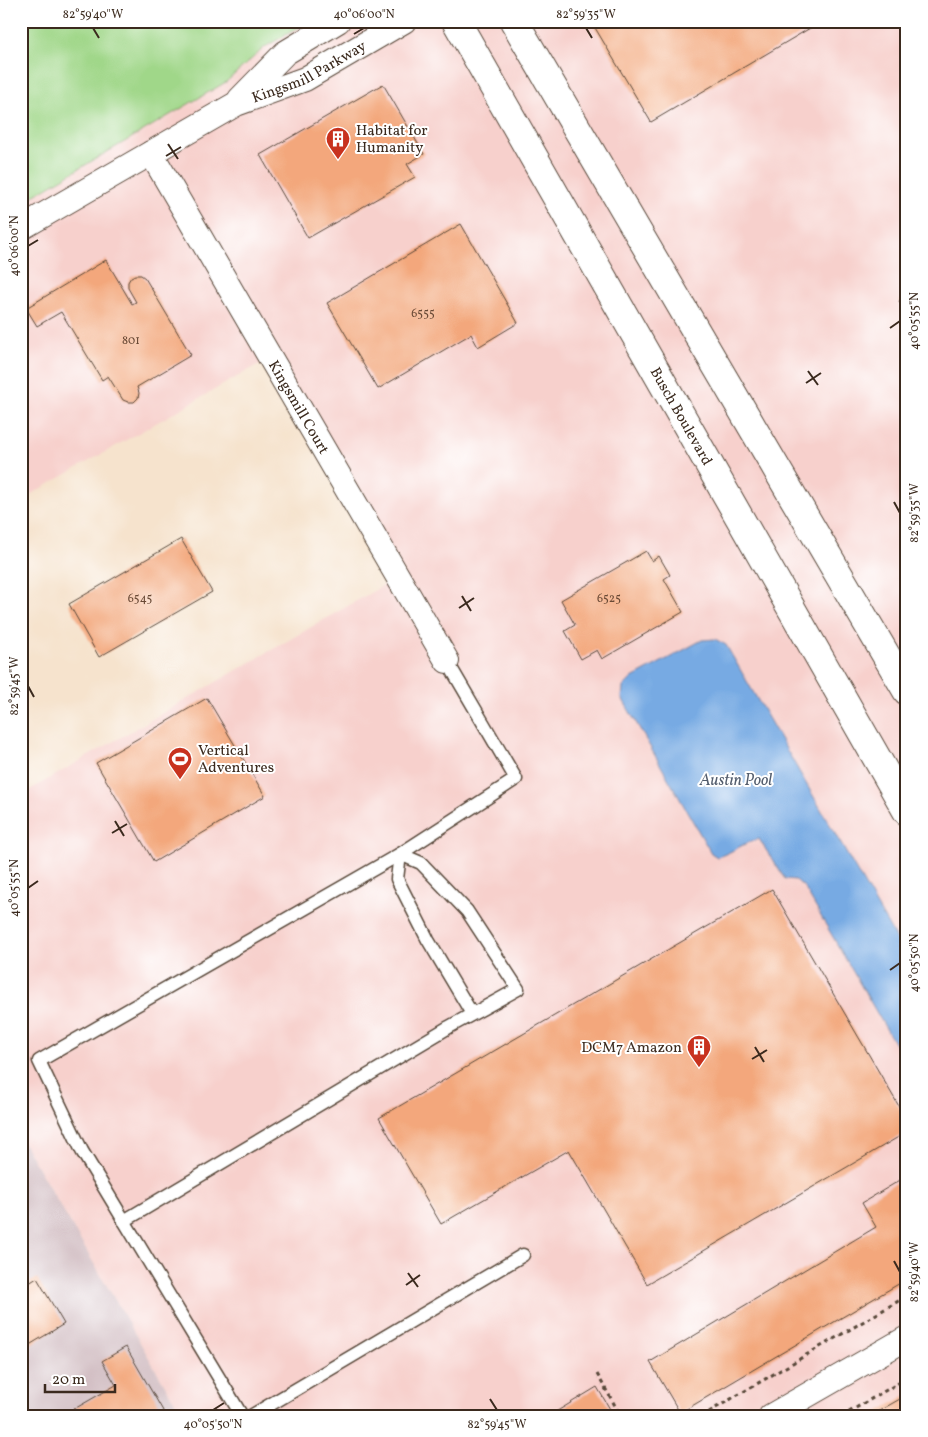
<svg xmlns="http://www.w3.org/2000/svg" width="928" height="1437" font-family="Vollkorn,serif">
  <style>
    .built { fill: #f7d0cc }
    .industrial { fill: #d2bec3 }
    .green { fill: #a0d789; stroke: #6e8054 }
    .water { fill: #77aae3; stroke: #596a80 }
    .building { fill: #f3a77b }
    .lines { fill: none; stroke-linecap: round; stroke-linejoin: round }
    .service-casing { stroke: #574638; stroke-width: 15 }
    .minor-casing { stroke: #574638; stroke-width: 26 }
    .secondary-casing { stroke: #574638; stroke-width: 30 }
    .path { stroke: #574638; stroke-width: 3; stroke-dasharray: 4 4; stroke-linecap: butt }
    .service { stroke: #fff; stroke-width: 12 }
    .minor { stroke: #fff; stroke-width: 24 }
    .secondary { stroke: #fff; stroke-width: 28 }
    .ticks { fill: none; stroke: #3b2a1e; stroke-width: 2 }
    .labels { text-anchor: middle; stroke-width: 4; stroke-linejoin: round; paint-order: stroke }
    .number-label { font-size: 12px; fill: #694935 }
    .street-label { font-size: 15px; fill: #3b2a1e; stroke: #fff }
    .poi-label { font-size: 15px; fill: #3b2a1e; stroke: #fff; text-anchor: start }
    .water-label { font-size: 16px; font-style: italic; fill: #535d6d; stroke: #fff }
    .neatline { fill: none; stroke: #3b2a1e; stroke-width: 2 }
    .ticks-label { font-size: 12px; text-anchor: middle; fill: #3b2a1e }
  </style>
  <rect width="100%" height="100%" fill="#fff"/>
  <filter id="ink" filterUnits="userSpaceOnUse"><feTurbulence type="fractalNoise" baseFrequency=".02" numOctaves="2"/><feDisplacementMap in="SourceGraphic" scale="10" xChannelSelector="R" yChannelSelector="G"/><feConvolveMatrix kernelMatrix="1 2 1 2 8 2 1 2 1" color-interpolation-filters="sRGB"/></filter>
  <filter id="wash" filterUnits="userSpaceOnUse"><feTurbulence type="fractalNoise" baseFrequency=".0096" numOctaves="4" result="noise"/><feDisplacementMap in="SourceGraphic" scale="20" xChannelSelector="R" yChannelSelector="G"/><feGaussianBlur stdDeviation="1.12" result="paint"/><feColorMatrix in="noise" values="0 0 0 0 0 0 0 0 0 0 0 0 0 0 0 0 0 1.4 0 .05"/><feComposite in="paint" operator="in"/></filter>
  <g filter="url(#wash)">
    <rect width="100%" height="100%" fill="#f6e3cd"/>
    <path class="built" d="M21 21H907V1416H183L21 1139V795L398 577 270 358 21 500Z"/>
    <path class="industrial" d="M21 1139 183 1416H21Z"/>
    <path class="green" d="M21 21H310L265 47 226 82 21 203Z"/>
    <path class="water" d="M715 639 726 645 907 958V1059L903 1058 804 887 796 880 785 879 759 839C744 842 732 853 717 857L711 853 622 698 623 687 632 678 702 640Z"/>
    <g id="blocks">
      <g class="building">
        <path d="M591 21H822L651 122Z"/>
        <path d="M383 84 424 154 407 164 415 177 308 238 260 155Z"/>
        <path d="M461 224 518 323 478 347 471 334 378 389 327 303Z"/>
        <path d="M106 260 132 304 136 302 128 288V282L131 277 135 275H141L145 278 191 355 137 387 139 393 138 398 134 402H128L123 400 108 376 102 380 61 312 37 326 26 308Z"/>
        <path d="M907 296V314L899 301Z"/>
        <path d="M181 539 212 592 99 657 69 604Z"/>
        <path d="M646 551 652 561 659 556 670 575 664 579 683 612 602 659 597 650 581 659 565 631 575 625 561 600Z"/>
        <path d="M207 698 265 796 154 862 96 763Z"/>
        <path d="M772 889 907 1120V1132L647 1284 569 1150 441 1224 379 1118Z"/>
        <path d="M907 1176V1279L680 1413 650 1362 876 1227 862 1203Z"/>
        <path d="M37 1278 64 1324 21 1350V1288Z"/>
        <path d="M126 1347 166 1416H62L116 1385 102 1361Z"/>
        <path d="M597 1387 614 1416H549Z"/>
        <path d="M907 1395V1416H870Z"/>
      </g>
    </g>
  </g>
  <g filter="url(#ink)">
    <use href="#blocks" fill-opacity="0" stroke="#574638" stroke-width="1"/>
    <g class="lines">
      <defs>
        <g id="service">
          <path d="M124 1221 449 1027 518 989 467 911 421 863 400 854 397 879 428 940 472 1014"/>
          <path d="M242 1416 82 1151 39 1061 400 854 516 779 447 661"/>
          <path d="M251 1416 523 1255"/>
        </g>
        <g id="minor">
          <path d="M240 99 285 53 338 21"/>
          <path id="s1" d="M151 153 447 661"/>
          <path id="s2" d="M21 228 236 104 305 79 404 21"/>
          <path d="M771 1416 907 1338"/>
        </g>
        <g id="secondary">
          <path id="s3" d="M456 21 907 811"/>
          <path d="M514 21 907 691"/>
        </g>
      </defs>
      <use href="#service" class="service-casing"/>
      <use href="#minor" class="minor-casing"/>
      <use href="#secondary" class="secondary-casing"/>
      <g class="path">
        <path d="M597 1374 621 1416"/>
        <path d="M702 1416 907 1296"/>
        <path d="M842 1416 907 1378"/>
      </g>
      <use href="#service" class="service"/>
      <use href="#minor" class="minor"/>
      <use href="#secondary" class="secondary"/>
    </g>
  </g>
  <path class="ticks" d="M93 28 99 38M586 28 592 38M354 34 364 28M168 144 178 159M166 156 181 147M28 246 38 240M890 328 900 321M808 371 818 385M806 383 821 373M894 502 900 513M462 596 471 611M459 608 474 598M28 686 34 697M115 821 124 836M112 833 127 824M28 888 38 881M890 970 900 963M755 1047 764 1062M752 1059 767 1050M894 1261 900 1272M408 1273 418 1287M406 1285 420 1275M490 1399 497 1410M213 1410 224 1403"/>
  <defs>
    <symbol id="building-pin" viewBox="-11 -11 22 30"><path d="M0 17L-7.5 6A9.5 9.5 0 1 1 7.5 6Z" fill="#c8321e" stroke="#fff"/><path d="M-4-6H4V6H1V3H-1V6H-4ZM-2.5-4.3h1.7v1.8h-1.7ZM.8-4.3h1.7v1.8H.8ZM-2.5-1h1.7V.8h-1.7ZM.8-1h1.7V.8H.8Z" fill="#fff"/></symbol>
    <symbol id="stadium-pin" viewBox="-11 -11 22 30"><path d="M0 17L-7.5 6A9.5 9.5 0 1 1 7.5 6Z" fill="#c8321e" stroke="#fff"/><path d="M0-5a6.5 5 0 1 0 0 10a6.5 5 0 1 0 0-10ZM-3.5-1.8h7v3.6h-7Z" fill="#fff"/></symbol>
  </defs>
  <g fill-rule="evenodd">
    <use href="#building-pin" x="324" y="125" width="28" height="38"/>
    <use href="#stadium-pin" x="166" y="745" width="28" height="38"/>
    <use href="#building-pin" x="685" y="1033" width="28" height="38"/>
  </g>
  <g class="labels">
    <g class="number-label">
      <text x="423" y="317">6555</text>
      <text x="131" y="344">801</text>
      <text x="140" y="602">6545</text>
      <text x="609" y="602">6525</text>
    </g>
    <g class="street-label">
      <text dy="5" stroke="none"><textPath href="#s2" startOffset="328">Kingsmill Parkway</textPath></text>
      <text dy="5" stroke="none"><textPath href="#s1" startOffset="294">Kingsmill Court</textPath></text>
      <text dy="5" stroke="none"><textPath href="#s3" startOffset="455">Busch Boulevard</textPath></text>
    </g>
    <g class="poi-label">
      <text x="356" y="135">Habitat for<tspan x="356" dy="17">Humanity</tspan></text>
      <text x="198" y="755">Vertical<tspan x="198" dy="17">Adventures</tspan></text>
      <text x="682" y="1052" text-anchor="end">DCM7 Amazon</text>
    </g>
    <g class="water-label">
      <text x="736" y="785">Austin Pool</text>
    </g>
  </g>
  <rect width="928" height="1437" fill="none" stroke="#fff" stroke-width="55"/>
  <path d="M45 1384v8h70v-8" fill="none" stroke="#3b2a1e" stroke-width="2.5"/>
  <text x="52" y="1384" font-size="15" fill="#3b2a1e" stroke="#ffffff" stroke-width="4" paint-order="stroke">20 m</text>
  <rect x="28" y="28" width="872" height="1382" class="neatline"/>
  <g class="ticks-label">
    <text x="93" y="18">82°59'40"W</text>
    <text x="364" y="18">40°06'00"N</text>
    <text x="586" y="18">82°59'35"W</text>
    <text transform="translate(14 246) rotate(-90)" y="4">40°06'00"N</text>
    <text transform="translate(914 321) rotate(-90)" y="4">40°05'55"N</text>
    <text transform="translate(914 513) rotate(-90)" y="4">82°59'35"W</text>
    <text transform="translate(14 686) rotate(-90)" y="4">82°59'45"W</text>
    <text transform="translate(14 888) rotate(-90)" y="4">40°05'55"N</text>
    <text transform="translate(914 963) rotate(-90)" y="4">40°05'50"N</text>
    <text transform="translate(914 1272) rotate(-90)" y="4">82°59'40"W</text>
    <text x="213" y="1428">40°05'50"N</text>
    <text x="497" y="1428">82°59'45"W</text>
  </g>
</svg>
